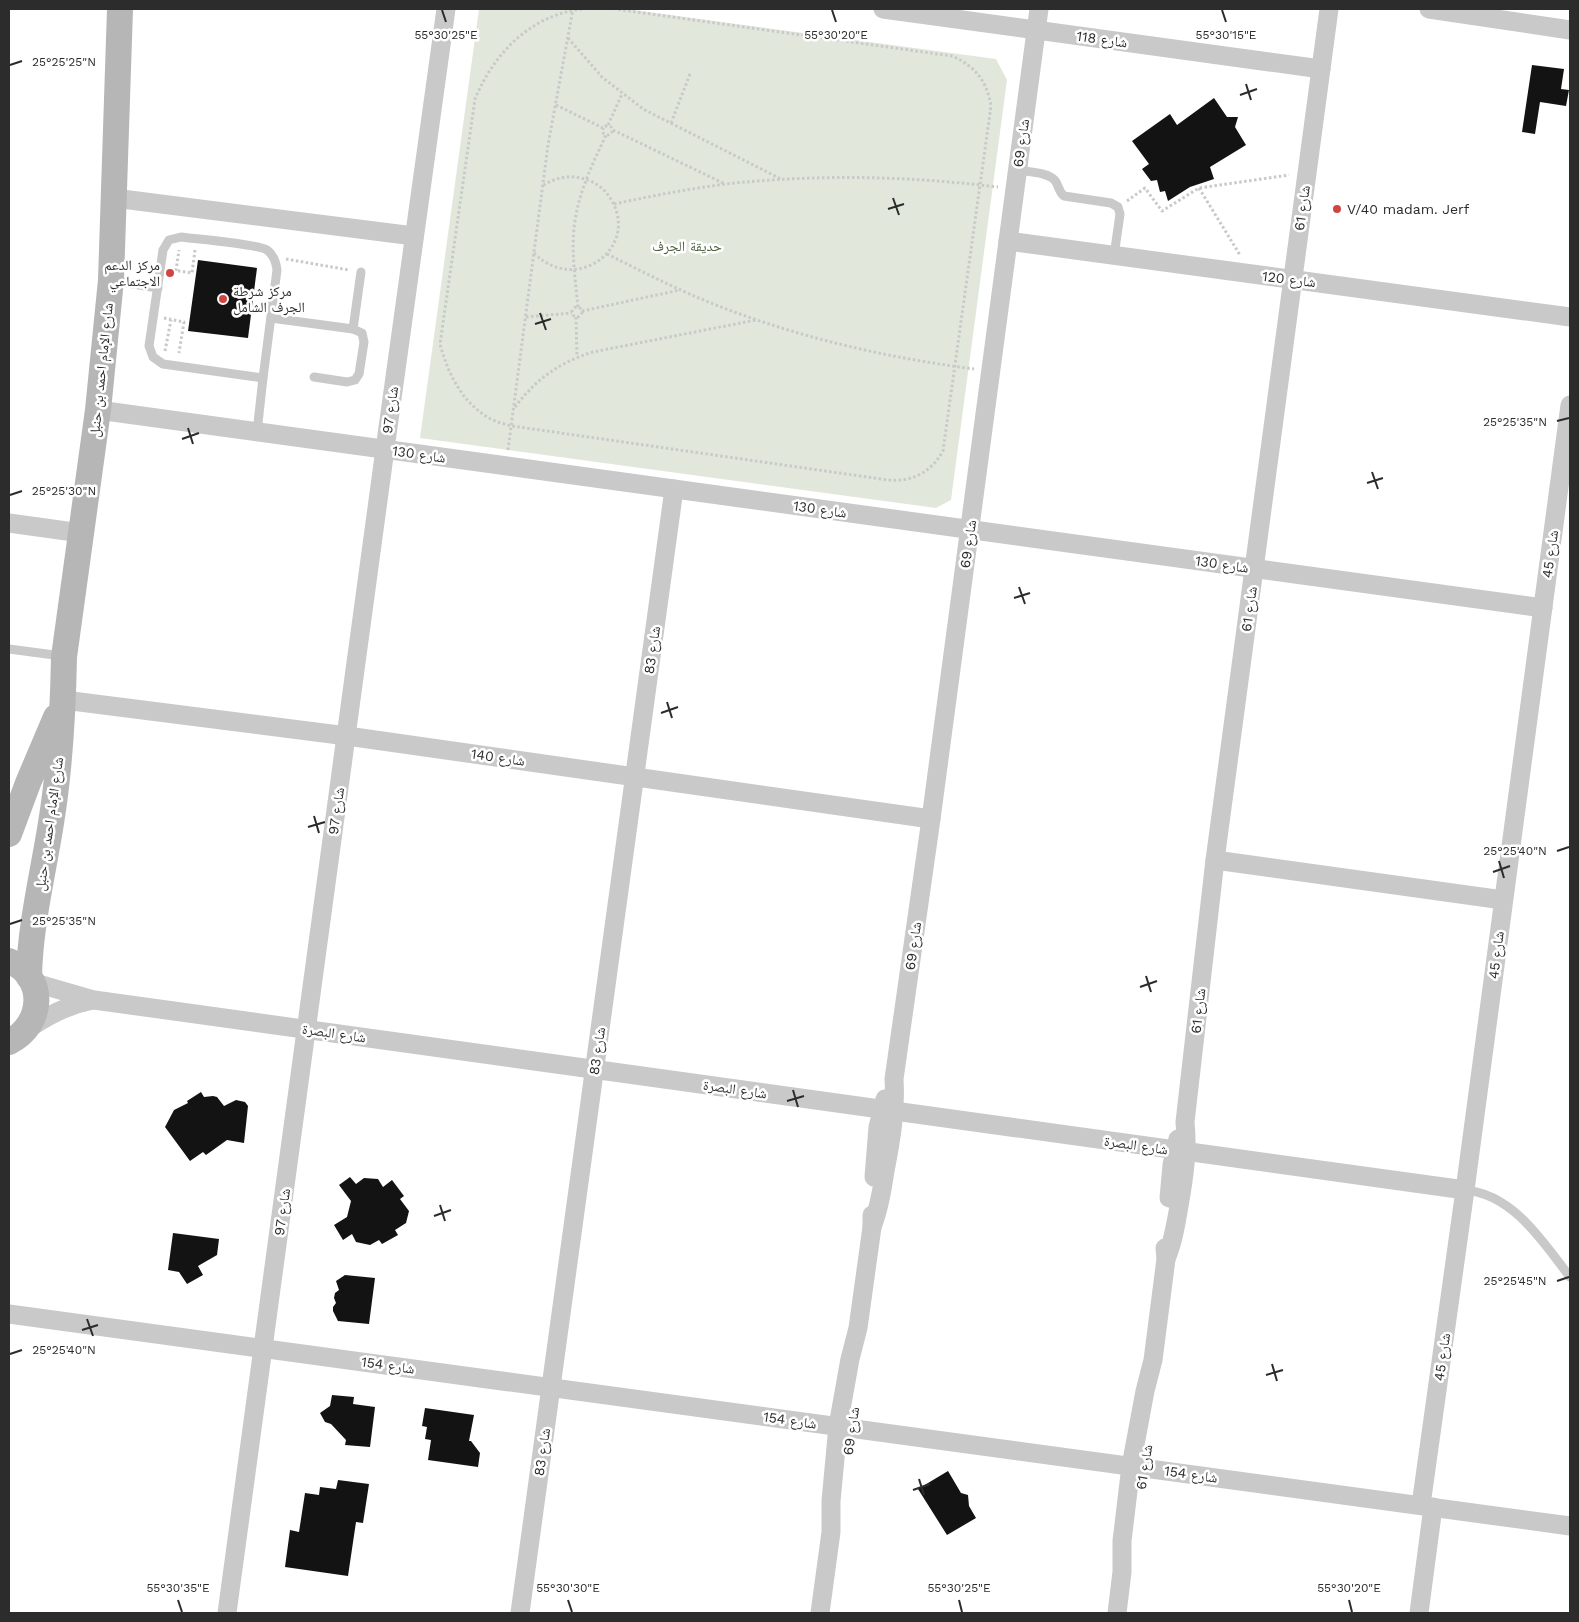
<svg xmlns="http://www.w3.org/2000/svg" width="1579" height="1622" font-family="'Work Sans','Noto Naskh Arabic',sans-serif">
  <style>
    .green { fill: #e1e8db }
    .building { fill: #131313 }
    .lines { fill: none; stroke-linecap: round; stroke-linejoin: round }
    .path { stroke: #c9c9c9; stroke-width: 3; stroke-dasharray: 2.5 2.5; stroke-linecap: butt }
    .lane { stroke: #c9c9c9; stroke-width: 9 }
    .street { stroke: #c9c9c9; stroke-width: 19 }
    .secondary { stroke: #b6b6b6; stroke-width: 26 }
    .ticks { fill: none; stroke: #2c2c2c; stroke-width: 2 }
    .poi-dot { fill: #cf4542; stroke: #fff; stroke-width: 2 }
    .labels { text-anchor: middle; stroke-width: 5; stroke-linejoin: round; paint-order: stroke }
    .street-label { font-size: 14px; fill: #2c2c2c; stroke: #fff }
    .poi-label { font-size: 14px; fill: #2c2c2c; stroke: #fff; text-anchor: start }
    .park-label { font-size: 14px; fill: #4c623f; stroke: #fff }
    .ticks-label { font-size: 12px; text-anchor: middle; fill: #2c2c2c; stroke: #fff; stroke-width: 5; stroke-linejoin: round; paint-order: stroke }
  </style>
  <rect width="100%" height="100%" fill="#fff"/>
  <path class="green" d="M479 9H626L996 59 1007 80 951 500 936 508 420 438Z"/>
  <g class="building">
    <path d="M1532 65 1564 69 1561 89 1569 90 1566 106 1540 102 1535 134 1522 132Z"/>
    <path d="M1214 98 1227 117H1238L1235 127 1246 145 1210 167 1214 179 1190 187 1168 201 1165 191 1160 192 1157 180 1151 181 1142 169 1149 164 1132 141 1170 114 1177 125Z"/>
    <path d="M198 260 257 268 248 338 188 331Z"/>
    <path d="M201 1092 204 1097 213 1096 217 1097 224 1106 236 1100 245 1102 248 1106 244 1143 227 1140 206 1155 203 1152 190 1161 165 1127 174 1110 188 1103 187 1101Z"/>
    <path d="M350 1177 356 1184 364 1178 378 1179 383 1187 392 1180 404 1196 400 1199 409 1211 406 1223 395 1230 398 1235 382 1244 379 1240 370 1245 356 1242 352 1234 343 1240 334 1225 347 1217 351 1201 339 1185Z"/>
    <path d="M173 1233 219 1239 217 1255 198 1266 203 1275 187 1284 179 1272 168 1270Z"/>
    <path d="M345 1275 375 1278 369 1324 338 1321 333 1311V1307L336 1303 334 1298 335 1293 339 1290 336 1281Z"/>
    <path d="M332 1395 354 1397 353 1404 375 1407 370 1447 345 1445 346 1440 331 1424 325 1422 320 1413 330 1406Z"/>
    <path d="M425 1408 474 1415 469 1441H471L480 1453 478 1467 428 1460 431 1440 425 1439 427 1427 422 1426Z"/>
    <path d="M948 1471 961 1493 968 1495 969 1506 976 1518 947 1535 918 1489Z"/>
    <path d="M338 1480 369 1484 363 1523 356 1522 348 1576 285 1567 290 1530 299 1532 305 1493 319 1495 320 1487 336 1489Z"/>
  </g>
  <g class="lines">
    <g class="path">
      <path d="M582 9C531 15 494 53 475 99L440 344C448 374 462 402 489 418 496 422 504 424 512 426L888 480C913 482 931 472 943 451L991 106C987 81 975 66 952 56L615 9"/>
      <path d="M568 38 602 77 643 109 781 179"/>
      <path d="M556 105 603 128 605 126 611 127 612 132 608 135 603 133V128"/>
      <path d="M671 123 690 74"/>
      <path d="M608 125 622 94"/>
      <path d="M613 130 725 184"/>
      <path d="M1199 188 1240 255"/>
      <path d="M1127 201 1145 188 1162 211 1199 188 1289 175"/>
      <path d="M614 204C651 196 688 189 726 184 817 174 907 176 998 187"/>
      <path d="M534 253C575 295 639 249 612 201 607 192 600 185 590 181 573 174 558 176 542 186"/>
      <path d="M607 254C639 270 672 287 706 301 792 336 882 357 974 369"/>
      <path d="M286 259 349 270"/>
      <path d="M173 270 192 273 195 250"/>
      <path d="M176 271 179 250"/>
      <path d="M578 307C575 276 570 245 576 215 581 187 594 161 606 135"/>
      <circle cx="577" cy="312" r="5"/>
      <path d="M582 311 680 290"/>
      <path d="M526 317 572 313"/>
      <path d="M576 317 577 357"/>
      <path d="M164 318 184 322 179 353"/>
      <path d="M165 351 171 320"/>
      <path d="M515 407C536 379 560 362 593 352L756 320"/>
      <path d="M508 450 548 145 573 9"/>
    </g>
    <g class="lane">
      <path d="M1017 170C1028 172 1050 172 1056 182 1059 187 1059 192 1064 196L1111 203 1118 207 1120 214 1114 256"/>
      <path d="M181 237C196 239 257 244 267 250 274 255 276 262 277 270L263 378 163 364 153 357 149 346 163 250 169 240Z"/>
      <path d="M114 281 158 288"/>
      <path d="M271 318 353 329 362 333 364 342 359 374 355 380 347 382 314 377"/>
      <path d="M353 329 361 272"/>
      <path d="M257 432 263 378"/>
      <path d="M9 649 62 656"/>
      <path d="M1465 1190C1513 1194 1543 1242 1570 1277"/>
    </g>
    <g class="street">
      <path d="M883 9 1321 69"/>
      <path d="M1429 9 1570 30"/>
      <path d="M114 198 414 236"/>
      <path d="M1008 241 1570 317"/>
      <path d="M98 410 1543 608"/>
      <path d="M9 523 81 533"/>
      <path d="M64 700 347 736 931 819"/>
      <path d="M1215 860 1503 900"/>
      <path d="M32 982 94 1000 1465 1190"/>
      <path d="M25 1031C47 1016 67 1005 93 1000"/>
      <path d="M874 1177 878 1127 885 1099"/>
      <path d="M1169 1198 1172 1165 1178 1139"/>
      <path d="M872 1227C879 1209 882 1190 885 1171 891 1140 896 1111 894 1079L931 819 1039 9"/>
      <path d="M1166 1259C1173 1242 1176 1224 1179 1206 1184 1178 1188 1151 1185 1122L1215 860 1329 9"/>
      <path d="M9 1314 1570 1526"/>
      <path d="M1421 1505 1465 1190 1570 405"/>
      <path d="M227 1613 385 449 446 9"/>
      <path d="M520 1613 674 489"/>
      <path d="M820 1613 831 1532V1501L838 1426 850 1359 858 1328 872 1227V1215"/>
      <path d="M1117 1613 1122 1572V1541L1131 1466 1145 1391 1153 1360 1166 1259 1165 1248"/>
      <path d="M1419 1613 1433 1507"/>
    </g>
    <g class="secondary">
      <path d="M9 834 28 783 56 717"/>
      <path d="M9 961C47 976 44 1025 9 1042"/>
      <path d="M29 977C30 925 43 874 51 823 60 768 63 712 64 657L98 410 111 280 120 9"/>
    </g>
  </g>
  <path class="ticks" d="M442 10 446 22M832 10 836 22M1222 10 1226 22M10 65 22 61M1246 84 1251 100M1240 95 1257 89M893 198 899 215M888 209 904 204M540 313 546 330M535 324 551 319M1557 421 1569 418M188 428 193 444M182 439 199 433M1372 472 1378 489M1367 483 1383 478M10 495 22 491M1019 587 1025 604M1014 598 1030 593M667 702 672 718M661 713 678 707M314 816 319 833M308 827 325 822M1557 851 1569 847M1499 861 1504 878M1493 872 1510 866M10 924 22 920M1146 976 1151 992M1140 987 1157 981M793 1090 798 1107M787 1101 804 1096M440 1205 445 1221M434 1216 451 1210M1557 1281 1569 1277M87 1319 93 1336M82 1330 98 1325M10 1354 22 1350M1272 1364 1277 1381M1266 1375 1283 1370M919 1479 924 1495M913 1490 930 1484M178 1600 182 1612M568 1600 572 1612M959 1600 962 1612M1349 1600 1352 1612"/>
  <g class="poi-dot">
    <circle cx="1337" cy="209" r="5"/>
    <circle cx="170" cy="273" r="5"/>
    <circle cx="223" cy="299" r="5"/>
  </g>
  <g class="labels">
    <g class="street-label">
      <text transform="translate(1102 39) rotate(8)" y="5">شارع 118</text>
      <text transform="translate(1021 143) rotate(-82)" y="5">شارع 69</text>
      <text transform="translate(1302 208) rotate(-82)" y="5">شارع 61</text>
      <text transform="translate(1289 279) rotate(7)" y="5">شارع 120</text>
      <text transform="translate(101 370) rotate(-84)" y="5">شارع الإمام احمد بن حنبل</text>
      <text transform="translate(390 410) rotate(-82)" y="5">شارع 97</text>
      <text transform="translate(419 454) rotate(8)" y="5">شارع 130</text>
      <text transform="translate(820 509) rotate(8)" y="5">شارع 130</text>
      <text transform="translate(968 544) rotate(-82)" y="5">شارع 69</text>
      <text transform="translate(1550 554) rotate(-82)" y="5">شارع 45</text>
      <text transform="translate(1222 564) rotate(8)" y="5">شارع 130</text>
      <text transform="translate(1249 609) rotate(-82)" y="5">شارع 61</text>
      <text transform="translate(652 650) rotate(-82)" y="5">شارع 83</text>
      <text transform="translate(498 757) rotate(8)" y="5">شارع 140</text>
      <text transform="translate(336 811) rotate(-82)" y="5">شارع 97</text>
      <text transform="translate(49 824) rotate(-82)" y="5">شارع الإمام احمد بن حنبل</text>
      <text transform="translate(913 946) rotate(-82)" y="5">شارع 69</text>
      <text transform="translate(1496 955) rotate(-83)" y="5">شارع 45</text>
      <text transform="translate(1198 1011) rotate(-84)" y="5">شارع 61</text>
      <text transform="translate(334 1033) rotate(8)" y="5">شارع البصرة</text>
      <text transform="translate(597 1051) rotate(-82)" y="5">شارع 83</text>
      <text transform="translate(735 1089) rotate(8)" y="5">شارع البصرة</text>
      <text transform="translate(1136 1145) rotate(8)" y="5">شارع البصرة</text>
      <text transform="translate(282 1212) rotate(-82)" y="5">شارع 97</text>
      <text transform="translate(1442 1357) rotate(-82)" y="5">شارع 45</text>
      <text transform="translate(388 1365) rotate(8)" y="5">شارع 154</text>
      <text transform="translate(790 1420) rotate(8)" y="5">شارع 154</text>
      <text transform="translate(851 1431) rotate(-82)" y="5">شارع 69</text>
      <text transform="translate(542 1452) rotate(-82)" y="5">شارع 83</text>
      <text transform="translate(1144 1467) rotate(-81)" y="5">شارع 61</text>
      <text transform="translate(1191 1474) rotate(8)" y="5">شارع 154</text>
    </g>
    <g class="poi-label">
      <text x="1347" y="214">V/40 madam. Jerf</text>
      <text x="160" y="270" text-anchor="end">مركز الدعم<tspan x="160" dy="16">الاجتماعي</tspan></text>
      <text x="233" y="296">مركز شرطة<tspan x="233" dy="16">الجرف الشامل</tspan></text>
    </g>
    <g class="park-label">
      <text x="687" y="251">حديقة الجرف</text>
    </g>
  </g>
  <g class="ticks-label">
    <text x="446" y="39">55°30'25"E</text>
    <text x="836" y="39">55°30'20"E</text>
    <text x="1226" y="39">55°30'15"E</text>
    <text x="64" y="66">25°25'25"N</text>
    <text x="1515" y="426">25°25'35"N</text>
    <text x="64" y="495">25°25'30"N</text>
    <text x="1515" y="855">25°25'40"N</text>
    <text x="64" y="925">25°25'35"N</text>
    <text x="1515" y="1285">25°25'45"N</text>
    <text x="64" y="1354">25°25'40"N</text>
    <text x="178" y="1592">55°30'35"E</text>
    <text x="568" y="1592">55°30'30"E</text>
    <text x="959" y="1592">55°30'25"E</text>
    <text x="1349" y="1592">55°30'20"E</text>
  </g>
  <rect width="1579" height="1622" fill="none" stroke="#2c2c2c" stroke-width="20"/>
</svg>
